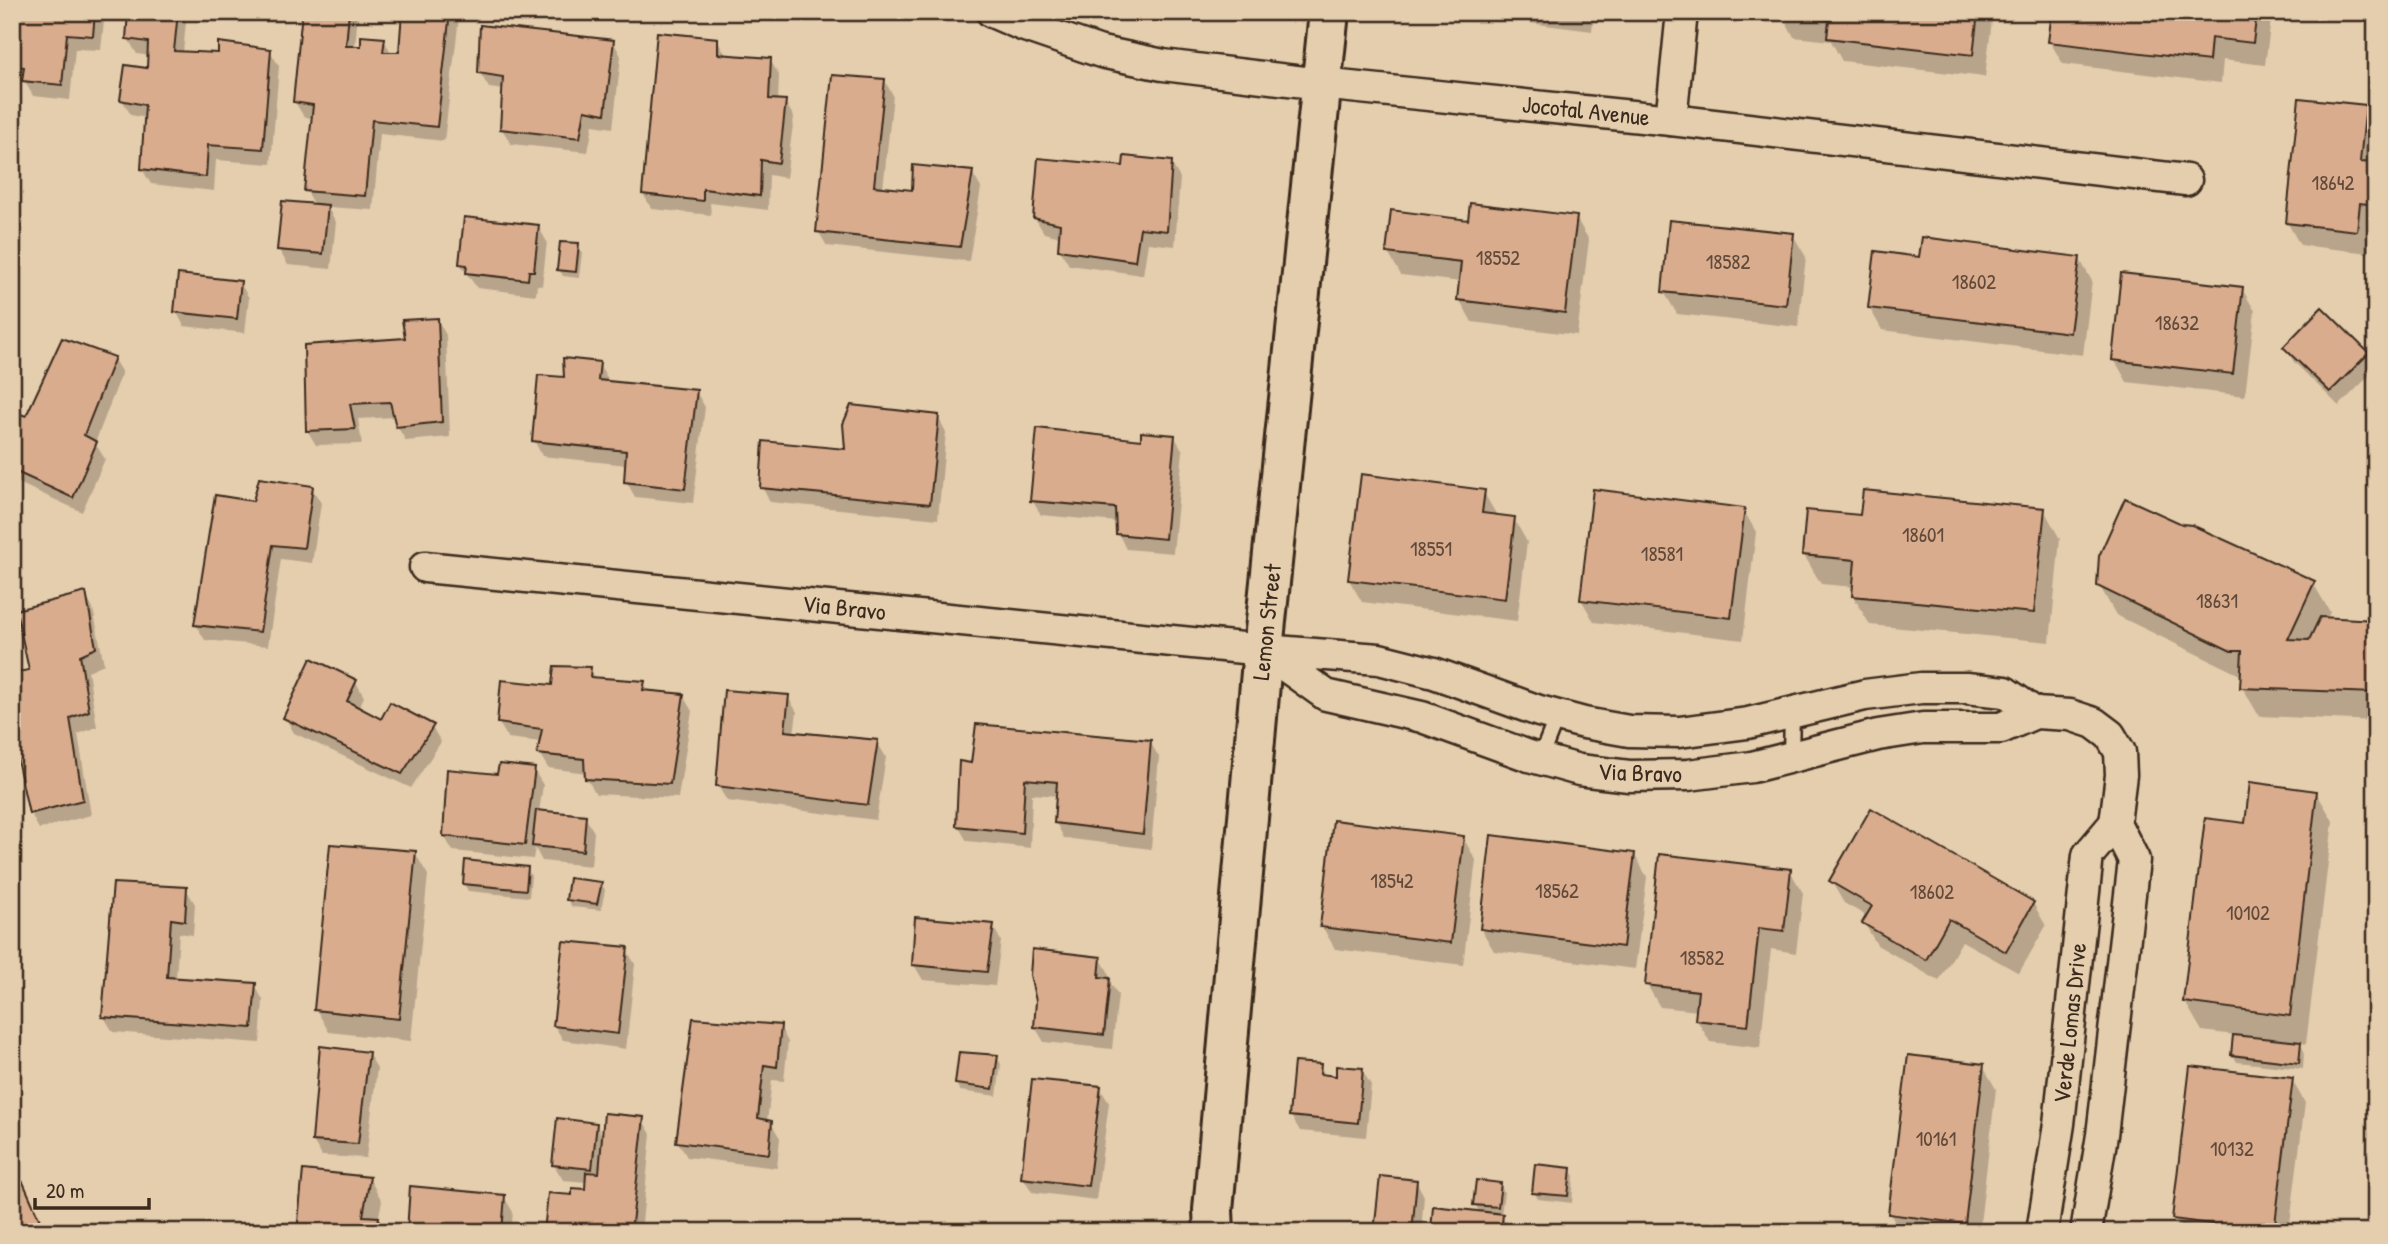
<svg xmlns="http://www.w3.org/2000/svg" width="2388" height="1244" font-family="'Patrick Hand',sans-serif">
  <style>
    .shadow { fill: #0003 }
    .building { fill: #d9ac8e; stroke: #3b2a1e; stroke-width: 2 }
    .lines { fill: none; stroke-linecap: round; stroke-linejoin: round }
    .lane-casing { stroke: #3b2a1e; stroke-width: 19 }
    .street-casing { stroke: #3b2a1e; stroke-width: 35 }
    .secondary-casing { stroke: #3b2a1e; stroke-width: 44 }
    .lane { stroke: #e5ceae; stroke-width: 14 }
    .street { stroke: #e5ceae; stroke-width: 30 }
    .secondary { stroke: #e5ceae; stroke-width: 38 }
    .labels { text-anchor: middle; stroke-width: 5; stroke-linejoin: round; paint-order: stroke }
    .number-label { font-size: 21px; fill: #624a3a }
    .street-label { font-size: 24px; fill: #3b2a1e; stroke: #e5ceae }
  </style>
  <rect width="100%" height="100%" fill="#e5ceae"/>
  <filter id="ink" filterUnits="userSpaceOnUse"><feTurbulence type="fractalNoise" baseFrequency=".0143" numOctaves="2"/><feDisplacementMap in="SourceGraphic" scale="14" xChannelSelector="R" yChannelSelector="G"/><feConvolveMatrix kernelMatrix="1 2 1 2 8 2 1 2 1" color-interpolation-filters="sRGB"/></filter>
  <g filter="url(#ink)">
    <g class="shadow">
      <path d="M12 12H105L101 50 75 49 70 100 33 96 24 80 12 79Z"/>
      <path d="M130 12H187L183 53 219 55 270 51 279 66 271 164 216 160 214 191 151 184 142 169 146 118 131 115 122 100 149 70 150 56 137 54 128 39Z"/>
      <path d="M303 12H358L355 48 384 40 392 54H401L404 12H455L459 18 444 141 380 134 373 210 327 207 336 222 331 269 288 265 279 250 315 206 306 190 314 118 304 117 295 102Z"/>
      <path d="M1523 12H1594L1592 31 1529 23Z"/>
      <path d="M1781 12H1993L1985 77 1842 61 1831 41 1794 37Z"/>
      <path d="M2054 12H2272L2265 65 2223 60 2221 83 2063 64 2050 42Z"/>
      <path d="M717 40 726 55 770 60 779 75 778 102H785L794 117 786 178 769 175 768 210 710 203 711 215 652 209 643 194Z"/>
      <path d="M613 41 621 56 613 128 593 125 588 152 511 144 502 129 504 90 489 88 480 73Z"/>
      <path d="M884 80 893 95 883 189 914 192 972 172 981 188 969 261 827 246 818 231Z"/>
      <path d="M2365 106 2376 124V226L2372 225 2369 253 2300 245 2287 222Z"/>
      <path d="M1171 163 1180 178 1175 246 1148 243 1143 275 1069 265 1060 250 1061 237 1044 233 1035 218 1124 168Z"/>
      <path d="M1576 218 1589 240 1577 335 1472 322 1459 299 1461 282 1401 275 1388 253 1470 222Z"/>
      <path d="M538 226 547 242 542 286 537 285 536 295 477 288 460 264Z"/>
      <path d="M1793 235 1806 257 1798 327 1677 314 1664 292Z"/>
      <path d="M578 245 582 252 579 278 563 276 559 269Z"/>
      <path d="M2079 258 2092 281 2083 355 1882 330 1869 307 1921 259Z"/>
      <path d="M240 283 249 298 245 333 184 326 176 311Z"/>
      <path d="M2242 289 2255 311 2245 396 2127 382 2114 359Z"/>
      <path d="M437 319 446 335 450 437 406 441 397 426 395 417 358 419 362 444 316 445 307 430 407 340Z"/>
      <path d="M2285 347 2367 355 2376 369 2339 406 2294 362Z"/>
      <path d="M113 358 122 373 95 443 105 459 82 512 12 480V413L26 419Z"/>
      <path d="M599 364 608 379 607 383 696 392 705 407 693 503 635 497 626 481 627 465 542 456 534 440 566 378Z"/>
      <path d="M938 417 946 432 938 519 770 502 762 487 846 451Z"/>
      <path d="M1174 436 1183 451 1173 553 1126 549 1118 533 1117 522 1041 515 1032 500 1143 442Z"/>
      <path d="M312 488 321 503 312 563 281 559 268 646 205 640 196 625 254 503Z"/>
      <path d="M1483 491 1496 514V517L1514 519 1527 542 1517 621 1362 602 1349 580Z"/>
      <path d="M1743 509 1756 532 1743 640 1594 622 1581 599Z"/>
      <path d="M2044 510 2060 539 2050 642 1870 625 1853 596 1854 587 1821 584 1804 555 1862 517Z"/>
      <path d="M2313 583 2330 612 2327 619 2376 621V721L2259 716 2242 687V676L2116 615 2099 585Z"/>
      <path d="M85 594 93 609 104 664 88 671 97 727 78 734 91 815 39 829 31 814 18 751 12 752V675L31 671Z"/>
      <path d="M590 669 596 679 644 683 650 693 683 696 692 711 678 798 596 794 587 779V773L548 768 539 753 541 742 508 738 499 723 553 687Z"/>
      <path d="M356 682 364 697 358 709 381 722 432 727 441 742 411 788 294 733 285 717Z"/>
      <path d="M788 697 797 712 794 734 877 742 886 757 876 820 727 801 718 786Z"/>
      <path d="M1150 742 1159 757 1151 849 1064 838 1056 823 1058 796 1032 794 1030 848 967 841 958 826 973 765Z"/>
      <path d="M534 770 543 785 539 812 585 817 594 832 591 866 542 861 535 848 533 859 453 851 444 836 498 776Z"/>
      <path d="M2316 792 2333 821 2306 1044 2300 1043 2304 1051 2303 1069 2237 1062 2233 1055 2235 1035 2202 1031 2185 1002 2246 825Z"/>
      <path d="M1463 838 1476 860 1463 965 1335 949 1322 926Z"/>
      <path d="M415 853 428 875 411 1041 329 1032 316 1009Z"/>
      <path d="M1634 854 1647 877 1635 969 1494 951 1481 929Z"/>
      <path d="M527 869 531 876 529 897 468 891 464 884Z"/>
      <path d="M1790 871 1803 893 1796 953 1771 949 1760 1048 1710 1042 1697 1020 1698 1011 1660 1007 1647 985Z"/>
      <path d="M1831 881 2033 903 2046 926 2019 973 1962 941 1939 981 1877 945 1864 923 1868 917 1844 903Z"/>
      <path d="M601 883 605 890 601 910 572 907 568 900Z"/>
      <path d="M186 889 195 904 193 935 179 933 176 979 255 985 263 1000 260 1043 113 1032 104 1017Z"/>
      <path d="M993 926 1001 941 995 986 923 980 914 965Z"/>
      <path d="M12 938 19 950 12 954Z"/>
      <path d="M626 949 635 964 626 1049 563 1040 554 1025Z"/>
      <path d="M1100 958 1109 973 1108 979 1118 995 1112 1049 1044 1042 1035 1027Z"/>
      <path d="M780 1027 788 1042 784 1081 772 1080 767 1122 771 1123 780 1138 777 1168 687 1157 678 1142Z"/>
      <path d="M368 1053 377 1068 366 1158 322 1156 313 1141Z"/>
      <path d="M997 1057 1001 1064 997 1096 960 1091 956 1084Z"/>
      <path d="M1320 1066 1326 1077 1337 1078 1362 1070 1371 1085 1366 1137 1300 1131 1291 1116Z"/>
      <path d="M1983 1066 1996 1089 1979 1232H1901L1890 1214Z"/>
      <path d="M2292 1080 2305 1103 2289 1232H2181L2173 1219Z"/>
      <path d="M1100 1088 1109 1103 1096 1200 1032 1192 1023 1177Z"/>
      <path d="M642 1119 651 1134 641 1232H545L574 1197 587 1190V1182L563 1180 554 1165 596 1124 603 1137Z"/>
      <path d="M12 1123 18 1134 12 1232Z"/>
      <path d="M1570 1169 1574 1176 1572 1203 1538 1199 1534 1192Z"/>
      <path d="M369 1178 382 1201 378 1220 385 1232H298Z"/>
      <path d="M1416 1181 1424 1196 1421 1232H1376Z"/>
      <path d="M1500 1185 1504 1192 1501 1215 1511 1232H1432L1480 1213 1475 1204Z"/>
      <path d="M504 1197 513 1212 511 1232H408Z"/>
    </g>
    <g class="building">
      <path d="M12 12H95L93 36 67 34 62 85 22 81 24 67 12 65Z"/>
      <path d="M128 12H178L174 51 218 53V42L271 49 263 149 208 145 206 177 141 169 145 105 120 100 125 65 147 68 148 42 126 39Z"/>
      <path d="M302 12H349L346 46H361V36L385 38 383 52H399L402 12H450L437 127 372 120 365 196 304 191 313 105 293 102Z"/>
      <path d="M1780 12H1978L1973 55 1827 38 1829 20 1779 15Z"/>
      <path d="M2052 12H2257L2253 43 2211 38 2209 61 2048 42Z"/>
      <path d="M480 25 614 40 605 114 585 110 580 138 500 129 503 77 478 73Z"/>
      <path d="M657 32 718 38V54L771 58 769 99 786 100 779 163 761 160 760 196 703 189V201L642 194Z"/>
      <path d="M832 75 885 79 874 186 912 190 913 165 973 171 960 247 816 232Z"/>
      <path d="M2299 98 2366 105 2360 162 2376 163V205L2360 203 2357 231 2286 223Z"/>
      <path d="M1124 156 1172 161 1167 231 1140 228 1135 261 1058 250 1060 224 1033 218 1038 158 1123 166Z"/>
      <path d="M282 201 328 205 323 254 277 250Z"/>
      <path d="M1470 203 1577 216 1565 313 1457 300 1461 262 1386 253 1391 210 1468 220Z"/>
      <path d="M464 217 539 225 534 271H529L528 280 466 273 467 265 459 264Z"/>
      <path d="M1669 220 1794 233 1786 305 1662 292Z"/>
      <path d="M1922 237 2080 257 2070 333 1868 308 1875 251 1919 257Z"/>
      <path d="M560 242 579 243 576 272 557 270Z"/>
      <path d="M2121 273 2243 287 2233 374 2112 360Z"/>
      <path d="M178 274 241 281 237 319 174 312Z"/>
      <path d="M2322 307 2369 353 2330 392 2283 347Z"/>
      <path d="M438 318 442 422 396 427 390 402 350 404 355 429 306 431 304 345 405 338 402 320Z"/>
      <path d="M62 338 115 357 84 435 97 442 73 498 12 470V411L26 416Z"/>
      <path d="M563 358 600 362 598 380 697 390 685 489 624 482 626 451 532 441 538 375 564 377Z"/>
      <path d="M851 405 939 415 930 504 760 488 763 441 845 449 843 424Z"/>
      <path d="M1037 428 1141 440V432L1175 435 1165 539 1116 534 1115 508 1030 501Z"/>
      <path d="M1361 474 1485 490 1482 513 1515 517 1505 599 1348 580Z"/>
      <path d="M259 478 313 486 304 548 273 545 260 632 194 625 215 495 253 501Z"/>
      <path d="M1593 489 1745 508 1731 618 1580 600Z"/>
      <path d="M1863 490 2045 508 2034 613 1852 596 1855 560 1802 555 1806 510 1860 515Z"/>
      <path d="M2125 498 2182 524 2192 525 2315 581 2288 639 2309 640 2320 617 2376 620V693L2240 688 2242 651H2231L2097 586 2099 556Z"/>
      <path d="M86 592 96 648 80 655 89 711 70 718 83 800 29 814 12 736V673L29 670 16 610Z"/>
      <path d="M311 658 357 680 347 701 381 719 390 702 434 725 402 774 283 718Z"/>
      <path d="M554 666 591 667 590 677 645 681 643 690 684 694 670 784 585 779 584 759 537 754 542 729 497 723 501 680 552 685Z"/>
      <path d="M724 690 789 695 785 731 878 740 868 805 716 786Z"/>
      <path d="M976 724 1151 740 1143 834 1054 823 1057 782 1025 779 1022 833 956 826 959 761 971 763Z"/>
      <path d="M499 764 535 768 525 845 443 836 447 769 497 774Z"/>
      <path d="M2250 782 2317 791 2290 1016 2183 1002 2205 818 2245 823Z"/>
      <path d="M1871 808 2034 902 2006 952 1949 919 1926 960 1862 923 1872 906 1829 881Z"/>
      <path d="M536 810 586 815 583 851 532 846Z"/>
      <path d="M1333 820 1464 836 1451 943 1320 927Z"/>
      <path d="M1491 835 1635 853 1623 947 1480 929Z"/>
      <path d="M330 844 416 851 399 1019 314 1010Z"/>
      <path d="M1659 854 1791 869 1784 931 1759 928 1748 1026 1695 1020 1698 991 1645 985Z"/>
      <path d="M465 860 528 867 526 890 463 884Z"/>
      <path d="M569 878 602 882 597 904 566 900Z"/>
      <path d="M113 883 187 887 185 921 171 919 167 977 256 983 252 1028 102 1017Z"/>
      <path d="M915 917 994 924 987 972 912 965Z"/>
      <path d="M563 941 628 947 618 1034 553 1026Z"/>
      <path d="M1032 949 1101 957 1099 977 1110 978 1104 1035 1034 1027 1036 1001 1030 975Z"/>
      <path d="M693 1018 781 1025 777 1067 764 1065 758 1118 772 1121 769 1154 676 1142Z"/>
      <path d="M2233 1035 2301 1042 2299 1063 2231 1055Z"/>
      <path d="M320 1046 369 1052 358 1144 312 1141Z"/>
      <path d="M959 1052 998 1055 993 1089 955 1084Z"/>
      <path d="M1908 1055 1984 1064 1965 1224 1888 1214Z"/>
      <path d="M1294 1062 1321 1064 1320 1074 1336 1076V1066L1363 1068 1358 1123 1289 1116Z"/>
      <path d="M2190 1066 2293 1078 2274 1232 2172 1219Z"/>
      <path d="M1032 1079 1101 1086 1088 1186 1021 1178Z"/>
      <path d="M604 1113 644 1117 631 1232H544L548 1193 572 1195V1188L585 1189 586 1172 599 1173Z"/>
      <path d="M557 1118 597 1123 592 1169 552 1165Z"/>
      <path d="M1535 1164 1571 1168 1568 1196 1532 1193Z"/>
      <path d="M303 1170 370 1177 363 1216 379 1217 377 1232H297Z"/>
      <path d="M1380 1176 1417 1180 1412 1232H1374Z"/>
      <path d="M12 1179 23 1182 45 1232H12Z"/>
      <path d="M1476 1180 1501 1183 1498 1207 1473 1205Z"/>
      <path d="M410 1186 505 1195 502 1232H407Z"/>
      <path d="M1433 1206 1503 1214 1501 1232H1431Z"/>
      <path d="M927 1226 972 1229 971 1232H926Z"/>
    </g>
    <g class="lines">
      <defs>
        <g id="lane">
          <path d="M1791 756 1792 712"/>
          <path d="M1540 759 1557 716"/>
        </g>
        <g id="street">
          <path d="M992 12 1022 25 1101 52 1163 65 1321 84 1671 120 2186 180"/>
          <path d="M1671 120 1682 12"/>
          <path d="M425 567 1263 650 1379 659 1434 673 1539 711 1584 723 1629 731 1679 732 1748 723 1865 695 1921 688H1966L2005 692 2035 713"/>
          <path d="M1263 650 1326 695 1422 717 1529 756 1579 770 1629 776 1688 775 1752 767 1878 735 1923 728H2001L2035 713 2070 715 2094 723 2110 735 2120 752 2121 775 2115 823"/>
          <path d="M2042 1232 2059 1124 2088 855 2115 823 2134 860 2102 1135 2086 1232"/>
        </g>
        <path id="secondary" d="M1214 1232 1213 1210 1263 650 1329 12"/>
      </defs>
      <use href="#lane" class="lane-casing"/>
      <use href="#street" class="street-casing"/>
      <use href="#secondary" class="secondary-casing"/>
      <use href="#lane" class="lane"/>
      <use href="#street" class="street"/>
      <use href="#secondary" class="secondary"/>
    </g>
  </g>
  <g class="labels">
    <g class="number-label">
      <text x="2333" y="190">18642</text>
      <text x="1498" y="265">18552</text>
      <text x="1728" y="269">18582</text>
      <text x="1974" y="289">18602</text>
      <text x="2177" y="330">18632</text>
      <text x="1923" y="542">18601</text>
      <text x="1431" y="556">18551</text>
      <text x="1662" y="561">18581</text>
      <text x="2217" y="608">18631</text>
      <text x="1392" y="888">18542</text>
      <text x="1557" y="898">18562</text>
      <text x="1932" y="899">18602</text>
      <text x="2248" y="920">10102</text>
      <text x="1702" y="965">18582</text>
      <text x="1936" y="1146">10161</text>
      <text x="2232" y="1156">10132</text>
    </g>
    <g class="street-label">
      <text transform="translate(1586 111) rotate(6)" y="8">Jocotal Avenue</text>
      <text transform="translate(844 608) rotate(6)" y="8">Via Bravo</text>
      <text transform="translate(1267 622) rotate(-84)" y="8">Lemon Street</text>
      <text transform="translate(1640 773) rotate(2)" y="8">Via Bravo</text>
      <text transform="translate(2070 1023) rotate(-84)" y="8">Verde Lomas Drive</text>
    </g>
  </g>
  <rect width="2388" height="1244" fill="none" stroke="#e5ceae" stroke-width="42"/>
  <rect x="21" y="21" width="2346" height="1202" fill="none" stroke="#3b2a1e" stroke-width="2.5" filter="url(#ink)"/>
  <path d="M35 1198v10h114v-10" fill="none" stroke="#3b2a1e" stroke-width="3.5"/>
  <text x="46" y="1198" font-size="21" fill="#3b2a1e" stroke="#e5ceae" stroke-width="5" paint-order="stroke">20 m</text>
</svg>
